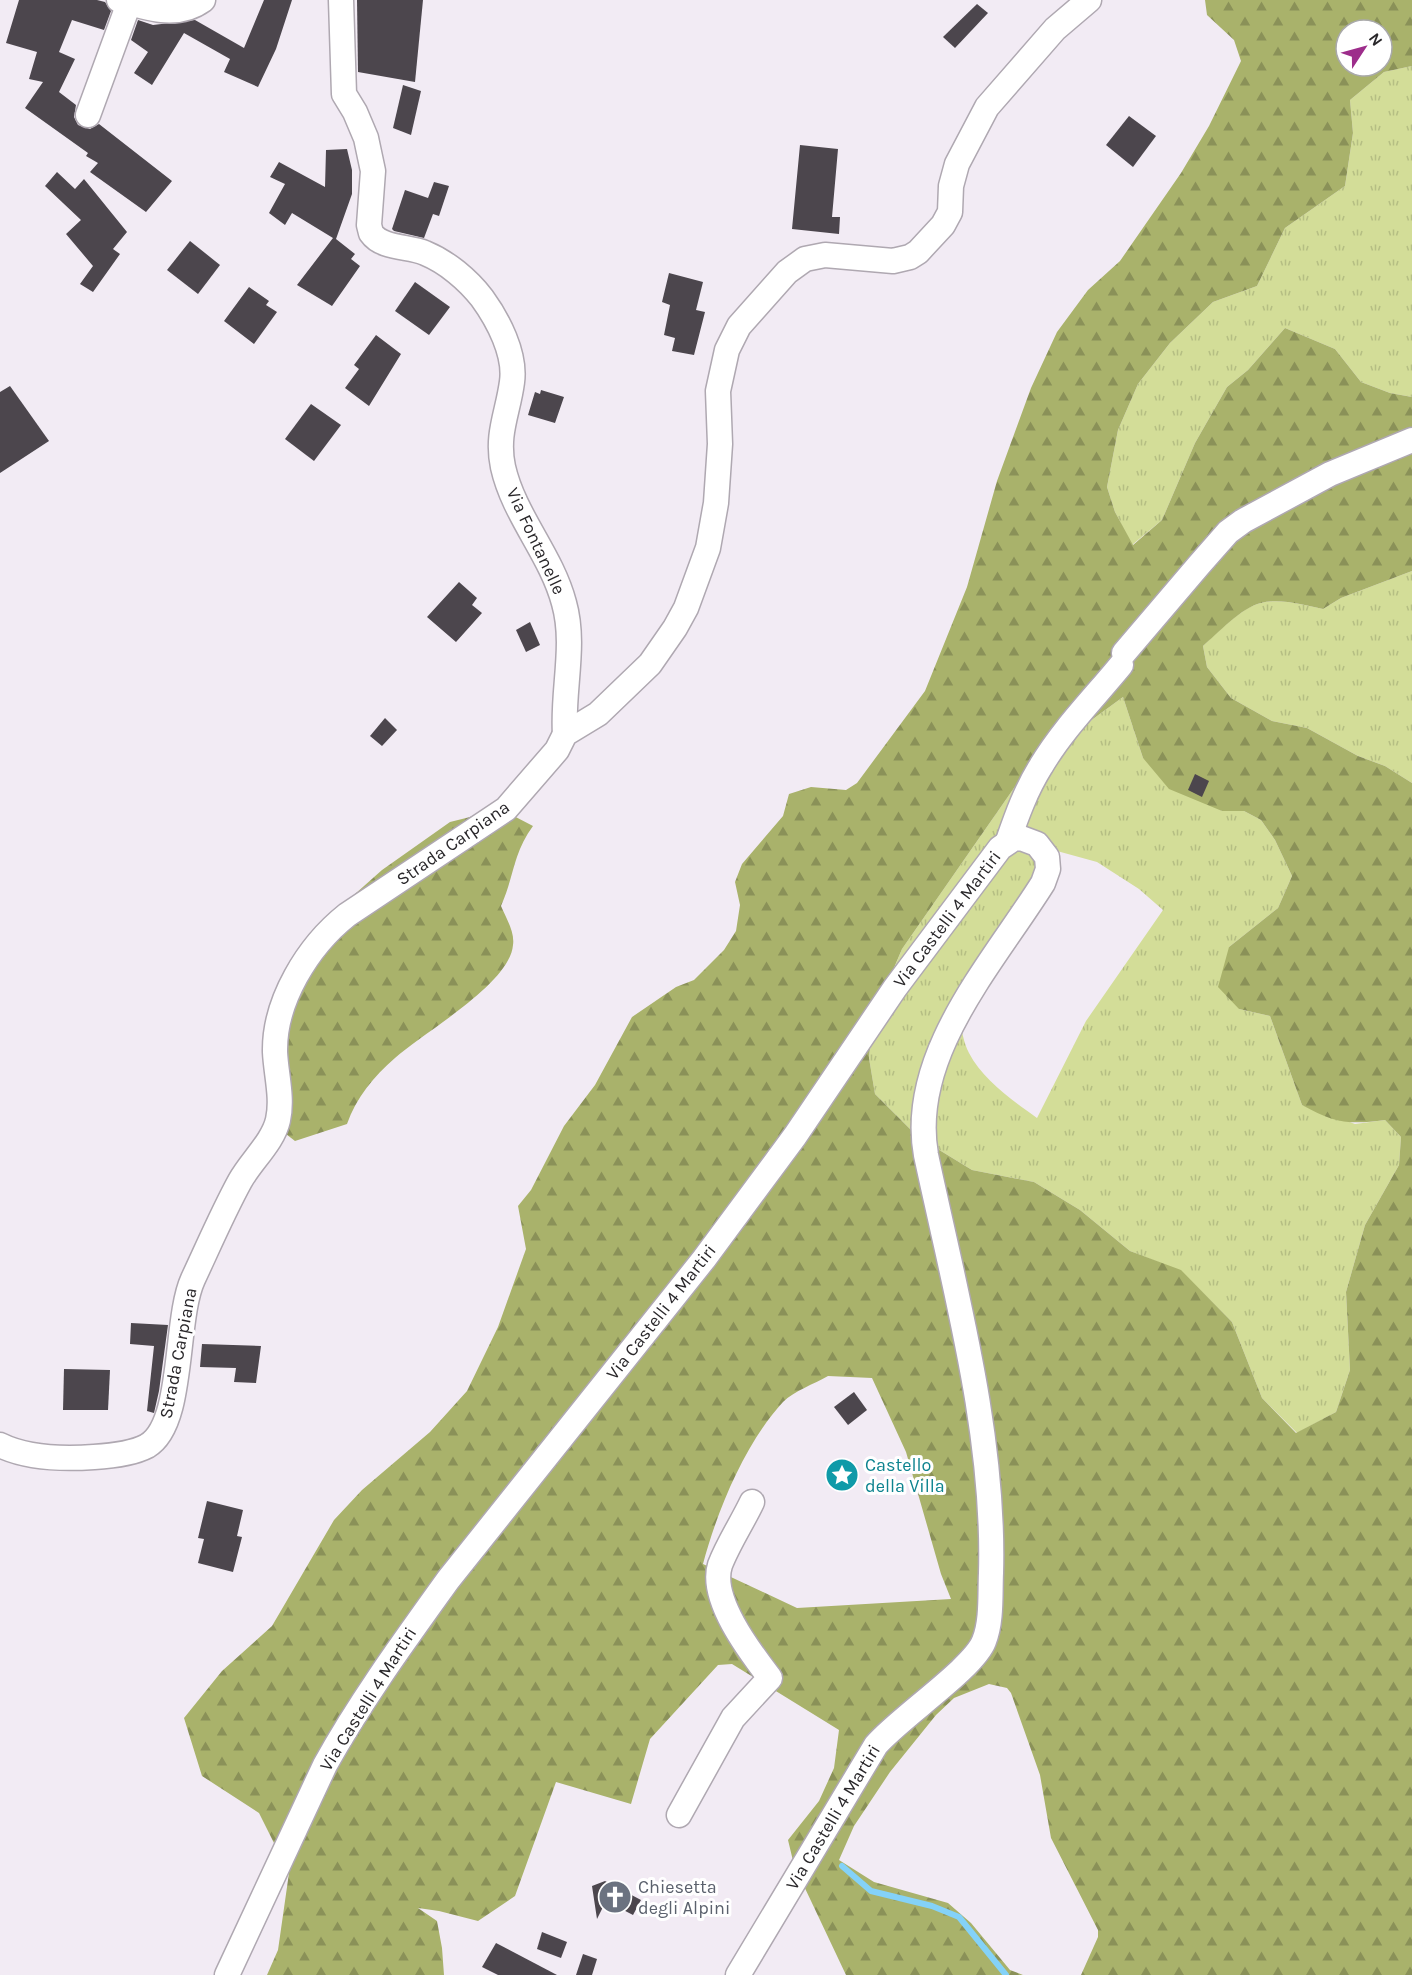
<svg xmlns="http://www.w3.org/2000/svg" width="1412" height="1975" font-family="Karla,sans-serif">
  <style>
    .grass { fill: url(#grass-tufts); fill-rule: evenodd }
    .forest { fill: url(#forest-firs); fill-rule: evenodd }
    .lines { fill: none; stroke-linecap: round; stroke-linejoin: round }
    .stream { stroke: #84d2f8; stroke-width: 6 }
    .building { fill: #4c464d }
    .minor-casing { stroke: #afa8b1; stroke-width: 27 }
    .minor { stroke: #fff; stroke-width: 24 }
    .labels { text-anchor: middle; stroke-width: 6; stroke-linejoin: round; paint-order: stroke }
    .street-label { font-size: 18px; fill: #29272a; stroke: #fff }
    .culture-label { font-size: 18px; fill: #0d838f; stroke: #fff; text-anchor: start }
    .worship-label { font-size: 18px; fill: #5b616d; stroke: #fff; text-anchor: start }
  </style>
  <defs>
    <pattern id="grass-tufts" width="24" height="20" patternUnits="userSpaceOnUse" patternTransform="scale(1.5)"><rect width="24" height="20" fill="#d3dd98"/><path d="M3 7l-1-3M5 7V3M7 7l1-3M15 17l-1-3M17 17v-4M19 17l1-3" fill="none" stroke="#b5be83"/></pattern>
    <pattern id="forest-firs" width="22" height="20" patternUnits="userSpaceOnUse" patternTransform="scale(1.5)"><rect width="22" height="20" fill="#a9b26b"/><path d="M5 1l3.5 6h-7zM16 11l3.5 6h-7z" fill="#8a9158"/></pattern>
  </defs>
  <rect width="100%" height="100%" fill="#f2ebf4"/>
  <g class="grass">
    <path d="M1412 66V397L1390 393 1361 382 1335 349 1285 328 1248 370 1227 387 1195 443 1162 520 1132 545 1115 512 1107 487 1118 430 1138 384 1170 343 1213 302 1257 286 1285 228 1345 186 1353 133 1350 100 1384 72Z"/>
    <path d="M1412 571V783L1385 766 1358 756 1307 728 1272 721 1231 698 1207 667 1203 646C1217 633 1242 607 1261 603 1280 598 1304 605 1323 609L1341 598Z"/>
    <path d="M1123 697 1143 758 1222 811H1244L1261 820 1275 840 1292 876 1278 908 1229 947 1239 1009 1270 1016 1302 1105 1355 1124 1385 1120 1401 1137 1399 1165 1365 1225 1346 1292 1350 1370 1336 1412 1297 1433 1262 1398 1232 1322 1181 1271 1130 1251 1080 1210 1034 1182 972 1170 918 1137 875 1094 869 1058 874 1017 902 949 1030 765ZM1057 851 1097 862 1139 889 1163 910 1086 1021 1037 1118C1013 1101 983 1080 969 1053 963 1042 961 1025 958 1012Z"/>
  </g>
  <g class="forest">
    <path d="M1205 0H1412V66L1384 72 1350 100 1353 133 1345 186 1285 228 1257 286 1213 302 1170 343 1138 384 1118 430 1107 487 1115 512 1133 545 1162 520 1195 443 1227 387 1248 370 1285 328 1335 349 1361 382 1390 393 1412 397V571L1341 598 1323 609C1304 605 1280 598 1261 603 1242 607 1217 634 1203 646L1207 667 1231 698 1272 721 1307 728 1358 756 1385 766 1412 783V1975H1081L1098 1937V1930L1051 1838 1040 1775 1011 1693 1007 1688 989 1684 954 1698 936 1715 890 1772 854 1826 839 1860 874 1882 948 1903 971 1923 1010 1970 1023 1975H846L794 1865 788 1840 819 1801 834 1768 839 1730 732 1664 718 1665 650 1739 631 1804 556 1782 515 1896 478 1921 439 1911 418 1908 437 1921 442 1948 444 1975H267L278 1950 289 1873 259 1813 202 1776 184 1718 222 1671 272 1626 334 1520 362 1490 430 1432 467 1391 498 1327 526 1249 518 1206 531 1190 564 1126 595 1085 632 1017 676 987 694 980 724 950 736 931 740 905 735 882 742 864 783 816 789 794 811 787 846 790 857 783 925 691 967 587 997 481 1031 388 1057 332 1088 290 1120 261 1181 173 1209 126 1241 61 1234 40 1207 15ZM1346 30H1382V66H1346ZM1123 697 1143 758 1169 789 1222 811H1244L1261 820 1275 840 1292 876 1278 908 1229 947 1218 987 1239 1009 1270 1016 1302 1105C1334 1123 1349 1125 1385 1120L1401 1137 1399 1165 1365 1225 1346 1292 1350 1370 1336 1412 1296 1433 1262 1398 1232 1322 1181 1270 1130 1251 1080 1210 1034 1182 972 1170 918 1137 875 1094 869 1058 873 1017 902 949 1030 765ZM828 1376 872 1378 906 1452 941 1574 951 1599 797 1608 703 1564C717 1511 745 1443 783 1402 794 1391 814 1384 828 1376Z"/>
    <path d="M493 805 533 826C513 853 514 877 501 906 506 918 515 932 513 945 510 984 424 1032 395 1058 374 1076 356 1098 347 1124L295 1141 273 1124 302 949 355 894 382 870 450 822 470 817Z"/>
  </g>
  <g class="lines">
    <path class="stream" d="M842 1866 871 1891 932 1906 959 1917 1006 1975"/>
  </g>
  <g class="building">
    <path d="M19 0H97L105 2 111 11 104 30 72 20 59 52 75 59 59 92 76 105 74 117 78 125 90 129 99 124 172 181 146 212 90 172 98 163 86 156 88 153 25 108 43 82 29 79 37 52 6 43Z"/>
    <path d="M264 0H292L276 49 258 87 224 72 230 59 184 33 152 85 134 73 148 52 131 40 138 20 153 25 195 20 244 48Z"/>
    <path d="M357 0H423L415 82 358 72Z"/>
    <path d="M977 4 988 13 955 48 943 37Z"/>
    <path d="M403 85 421 91 411 135 393 128Z"/>
    <path d="M1129 116 1156 136 1133 167 1106 145Z"/>
    <path d="M800 145 838 149 832 217H840L839 234 792 229Z"/>
    <path d="M347 149 352 170V194L336 239 355 254 351 259 360 266 332 306 297 285 333 238 292 213 285 225 269 213 285 184 270 177 279 162 325 187 326 150Z"/>
    <path d="M57 172 75 189 84 179 127 232 113 249 120 254 93 292 80 284 93 266 66 234 81 220 45 186Z"/>
    <path d="M434 182 449 186 439 216 433 214 424 238 394 231 392 229 405 190 428 198Z"/>
    <path d="M190 241 220 265 198 294 167 270Z"/>
    <path d="M669 273 703 282 696 310 705 312 694 355 672 351 675 338 664 335 670 305 662 302Z"/>
    <path d="M415 282 450 307 429 335 395 311Z"/>
    <path d="M249 287 269 301 266 305 277 312 254 344 224 321Z"/>
    <path d="M376 335 401 354 369 406 345 388 359 369 354 365Z"/>
    <path d="M10 386 49 441 0 473V392Z"/>
    <path d="M541 390 564 397 555 423 528 415 535 392 540 394Z"/>
    <path d="M311 404 341 425 314 461 285 439Z"/>
    <path d="M459 582 477 598 472 605 482 613 456 642 427 617Z"/>
    <path d="M530 622 540 645 526 652 516 630Z"/>
    <path d="M385 718 397 730 382 746 370 736Z"/>
    <path d="M1195 774 1209 781 1202 797 1188 790Z"/>
    <path d="M131 1323 168 1325 159 1391 154 1413 147 1411 154 1346 130 1344Z"/>
    <path d="M202 1344 261 1346 256 1383 234 1382 236 1368 200 1367Z"/>
    <path d="M64 1369 110 1370 108 1410H63Z"/>
    <path d="M854 1392 867 1410 848 1425 834 1407Z"/>
    <path d="M207 1501 243 1510 237 1536 242 1537 233 1572 198 1563 204 1539 198 1538Z"/>
    <path d="M605 1881 641 1900 633 1915 606 1901 597 1919 592 1886Z"/>
    <path d="M542 1932 567 1942 561 1958 537 1949Z"/>
    <path d="M496 1943 557 1975H498L482 1967Z"/>
    <path d="M583 1954 597 1959 592 1975H576Z"/>
  </g>
  <g class="lines">
    <defs>
      <g id="minor">
        <path d="M119 0C147 8 177 19 203 0"/>
        <path d="M341 0 344 94 355 112 366 138 373 171 369 225 371 233C382 249 409 246 425 253 447 262 468 280 482 298 498 320 516 354 512 382 508 413 496 434 503 467 514 516 551 554 564 603 576 645 562 691 565 734"/>
        <path d="M88 115 129 3"/>
        <path d="M1124 653 1199 565 1228 532 1243 521 1330 474 1412 440"/>
        <path d="M1008 841C1017 815 1026 790 1041 766 1063 729 1094 698 1121 665"/>
        <path d="M0 1445C26 1458 65 1459 94 1457 110 1456 132 1454 147 1446 185 1424 174 1320 193 1279 208 1247 223 1212 240 1181 251 1161 273 1142 278 1120 283 1098 276 1074 275 1052 274 1001 308 946 347 915L506 809 557 750 565 734 598 714 650 664 675 628 686 608 708 548 716 503 720 444 718 391 727 350 739 326 787 272 805 259 825 255 893 261 910 257 918 252 943 225 950 212 951 186 957 164 987 107 1055 29 1089 0"/>
        <path d="M679 1815 733 1718 770 1678C751 1653 709 1599 720 1565 728 1544 742 1523 752 1502"/>
        <path d="M227 1975 325 1765C361 1700 405 1640 448 1580L704 1259 795 1136 895 988 1000 848 1013 839 1021 838 1037 844 1047 857 1048 869 1043 883C993 963 908 1055 926 1155 955 1291 995 1435 991 1573 990 1595 992 1621 984 1641 974 1668 899 1718 876 1745L738 1975"/>
      </g>
    </defs>
    <use href="#minor" class="minor-casing"/>
    <use href="#minor" class="minor"/>
  </g>
  <defs>
    <symbol id="sight-disc" viewBox="-11 -11 22 22"><circle r="9.5" fill="#0f9aa8" stroke="#fff"/><path d="M0-6L1.8-2.2L6-1.7L2.9 1.2L3.7 5.4L0 3.3L-3.7 5.4L-2.9 1.2L-6-1.7L-1.8-2.2Z" fill="#fff"/></symbol>
    <symbol id="church-disc" viewBox="-11 -11 22 22"><circle r="9.5" fill="#6b7280" stroke="#fff"/><path d="M-1.2-6h2.4v3.5h3.3v2.4h-3.3V6h-2.4V-.1h-3.3v-2.4h3.3Z" fill="#fff"/></symbol>
  </defs>
  <g fill-rule="evenodd">
    <use href="#sight-disc" x="823" y="1456" width="38" height="38"/>
    <use href="#church-disc" x="596" y="1878" width="38" height="38"/>
  </g>
  <g class="labels">
    <g class="street-label">
      <text transform="translate(536 541) rotate(65)" y="6">Via Fontanelle</text>
      <text transform="translate(453 843) rotate(-35)" y="6">Strada Carpiana</text>
      <text transform="translate(947 919) rotate(-53)" y="6">Via Castelli 4 Martiri</text>
      <text transform="translate(661 1312) rotate(-52)" y="6">Via Castelli 4 Martiri</text>
      <text transform="translate(178 1353) rotate(-79)" y="6">Strada Carpiana</text>
      <text transform="translate(368 1699) rotate(-58)" y="6">Via Castelli 4 Martiri</text>
      <text transform="translate(833 1817) rotate(-59)" y="6">Via Castelli 4 Martiri</text>
    </g>
    <g class="culture-label">
      <text x="865" y="1471">Castello<tspan x="865" dy="21">della Villa</tspan></text>
    </g>
    <g class="worship-label">
      <text x="638" y="1893">Chiesetta<tspan x="638" dy="21">degli Alpini</tspan></text>
    </g>
  </g>
  <g transform="translate(1364 48) rotate(54)"><circle r="28" fill="#ffffff" stroke="#a9a9aa" stroke-width="1.5"/>
  <path d="M0-4.5L10 22L0 15L-10 22Z" fill="#9d2d8b"/>
  <text y="-9" font-size="16" font-weight="bold" text-anchor="middle" fill="#29272a">N</text>
  </g>
</svg>
